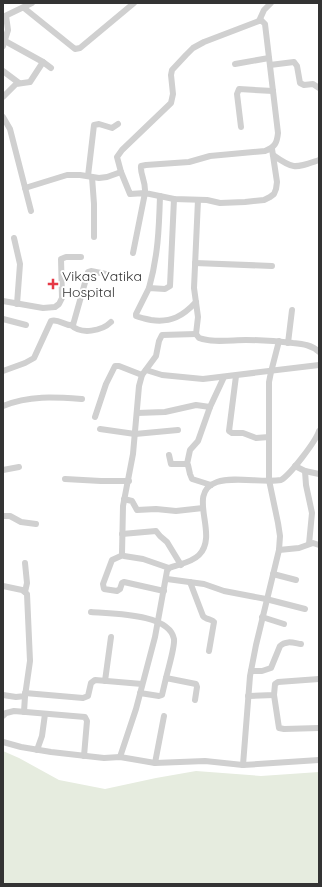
<svg xmlns="http://www.w3.org/2000/svg" width="322" height="887" font-family="Quicksand,sans-serif">
  <style>
    .green { fill: #e6ecdf }
    .lines { fill: none; stroke-linecap: round; stroke-linejoin: round }
    .street { stroke: #d0d0d0; stroke-width: 6 }
    .poi-dot { fill: #e63946; stroke: #fff; stroke-width: 1.5 }
    .labels { text-anchor: middle; stroke-width: 4; stroke-linejoin: round; paint-order: stroke }
    .poi-label { font-size: 14px; fill: #333; stroke: #fff; text-anchor: start }
  </style>
  <rect width="100%" height="100%" fill="#fff"/>
  <path class="green" d="M3 751 19 758 59 780 105 789 156 778 196 771 261 776 319 772V884H3Z"/>
  <g class="lines">
    <g class="street">
      <path d="M24 8 75 49 80 48 134 3"/>
      <path d="M3 17 32 3"/>
      <path d="M259 21 264 10 271 3"/>
      <path d="M5 41 43 62 51 68"/>
      <path d="M3 46 8 30 6 16"/>
      <path d="M235 64 269 58"/>
      <path d="M270 65 294 62 297 66 300 83 304 85 313 84 319 88"/>
      <path d="M3 71 19 83"/>
      <path d="M3 97 16 84 30 82 43 62"/>
      <path d="M3 117 10 129 31 211"/>
      <path d="M241 127 237 94 239 89 273 91"/>
      <path d="M273 155C294 170 295 168 319 160"/>
      <path d="M88 176 94 125 99 124 112 128 118 124"/>
      <path d="M92 177 94 204V237"/>
      <path d="M25 188 67 175H80L99 178 107 177 121 172"/>
      <path d="M174 199 170 286 165 289 149 288 136 314V316C141 318 146 319 151 320 171 323 183 316 196 302"/>
      <path d="M198 200 194 288 198 317 196 334 199 338C213 343 231 340 246 340 262 340 277 341 293 343 303 344 312 345 319 352"/>
      <path d="M14 238 20 264 17 304"/>
      <path d="M133 253 145 193C146 181 140 175 141 166L146 165 189 162 210 156 265 151C275 147 277 143 278 133L265 24 261 20 259 21 204 42 193 48 186 55 172 70 171 75 173 94 171 103 122 150 117 157 121 172 130 194 145 193 174 199 207 200 220 203 245 202 264 200 270 197 274 194 276 189 277 182 272 149"/>
      <path d="M195 263 272 266"/>
      <path d="M149 288C158 256 159 229 160 196"/>
      <path d="M3 301 43 308 55 307 59 304 62 298 61 259 66 257H81"/>
      <path d="M3 319 26 325"/>
      <path d="M71 325C81 335 102 331 111 322"/>
      <path d="M288 343 292 310"/>
      <path d="M146 370 162 375 203 379 319 365"/>
      <path d="M3 371 25 363 34 358 51 321C59 318 65 327 73 325L88 272 91 271 106 274"/>
      <path d="M236 376 229 431 232 433H243L256 438 269 437"/>
      <path d="M3 406C29 395 55 397 82 399"/>
      <path d="M137 413 165 412 196 405 210 407"/>
      <path d="M95 417 106 384 115 366H119L142 375"/>
      <path d="M100 429 135 434 178 430"/>
      <path d="M169 455 171 464H185L188 465 190 474 192 479 211 485"/>
      <path d="M187 464 190 450 198 441 210 407 224 377"/>
      <path d="M295 466 305 471 319 474"/>
      <path d="M3 470 19 467"/>
      <path d="M305 471 306 485 312 513 309 544"/>
      <path d="M65 479 101 481H129"/>
      <path d="M124 499 132 501 137 510 156 509 176 511 203 508"/>
      <path d="M3 516H10L21 522 36 524"/>
      <path d="M122 534 156 531 160 536 167 542 181 565"/>
      <path d="M279 550 299 548 313 543 319 545"/>
      <path d="M123 555 112 560 103 584 104 589 117 591 120 589 122 583 124 582 164 591"/>
      <path d="M169 568 143 559 124 556 122 554 123 506 133 454 139 386 142 375 156 356 159 341 162 335 196 334"/>
      <path d="M273 574 296 580"/>
      <path d="M167 579 204 584 224 591 266 599 305 609"/>
      <path d="M190 582 203 616C206 620 212 619 214 622L209 651"/>
      <path d="M3 586 22 590 27 594 30 661 25 696 16 697 3 695"/>
      <path d="M25 592 27 583 25 563"/>
      <path d="M91 612C111 614 169 613 174 639 175 647 168 669 166 678"/>
      <path d="M262 617 284 624"/>
      <path d="M251 671H262L271 668 280 646C286 640 294 643 301 644"/>
      <path d="M105 681 111 637"/>
      <path d="M25 693 83 698 88 696 91 683 95 680 142 684"/>
      <path d="M140 693 159 696 162 695 166 678 196 684 197 687 195 700"/>
      <path d="M274 695 279 728 284 729 319 728"/>
      <path d="M248 696 274 695 275 684 278 682 319 679"/>
      <path d="M24 712 25 696"/>
      <path d="M3 716 6 713 14 711 85 717 87 721 84 756"/>
      <path d="M3 742 21 747 51 752 104 758 120 757 155 763 205 761 243 765 319 760"/>
      <path d="M37 750 42 736 45 714"/>
      <path d="M120 757 136 709 155 637 167 571 169 568C179 564 191 563 199 555 220 534 185 493 217 482 234 476 263 483 281 480 290 475 316 441 319 431"/>
      <path d="M155 763 164 716"/>
      <path d="M243 765 250 676 256 645 279 550 280 536 278 523 269 480V382L271 372 279 341"/>
    </g>
  </g>
  <path class="poi-dot" d="M51 278h4v4h4v4h-4v4h-4v-4h-4v-4h4z"/>
  <g class="labels">
    <g class="poi-label">
      <text x="62" y="281">Vikas Vatika<tspan x="62" dy="16">Hospital</tspan></text>
    </g>
  </g>
  <rect width="322" height="887" fill="none" stroke="#333333" stroke-width="8"/>
</svg>
